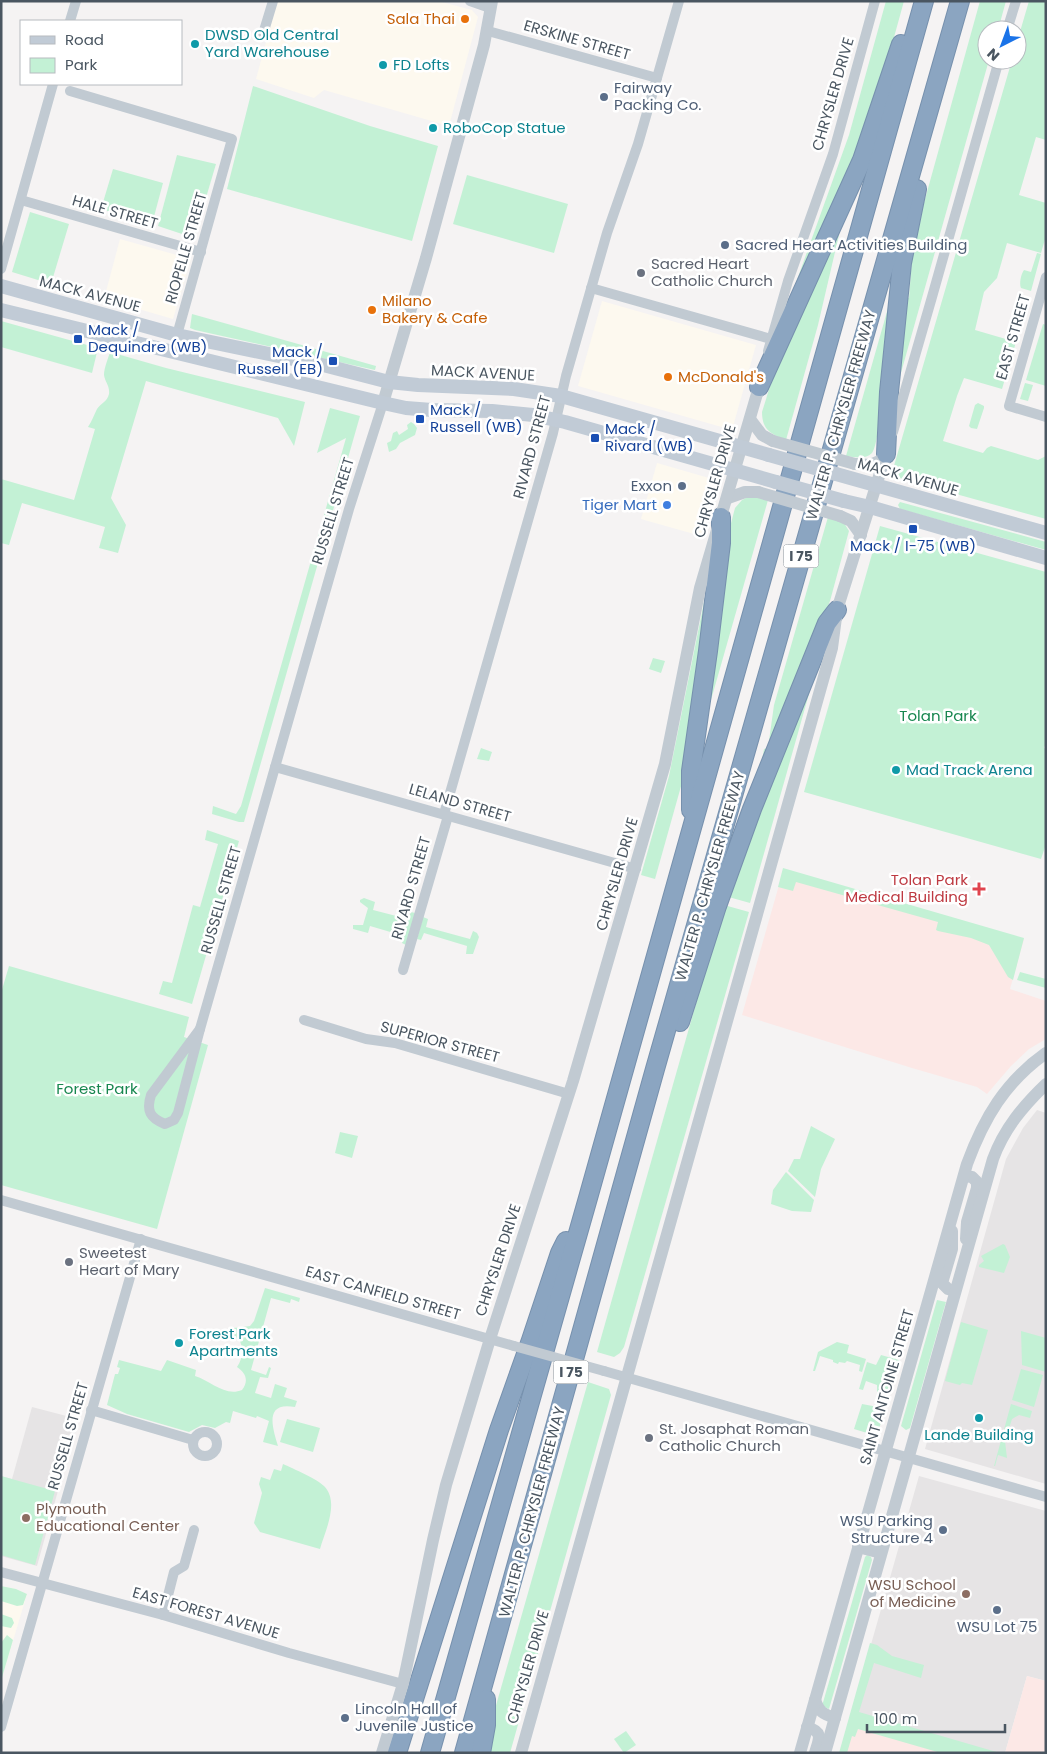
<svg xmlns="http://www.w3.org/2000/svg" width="1047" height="1754" font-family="Poppins,sans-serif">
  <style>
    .commercial { fill: #fdf9ef }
    .education { fill: #e6e4e5 }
    .medical { fill: #fce8e6 }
    .green { fill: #c3f1d5 }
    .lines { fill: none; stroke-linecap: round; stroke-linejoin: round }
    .motorway-casing { stroke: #7690ad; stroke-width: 20 }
    .minor { stroke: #c1cad2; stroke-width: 10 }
    .tertiary { stroke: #c1cad2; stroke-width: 12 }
    .secondary { stroke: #c1cbd6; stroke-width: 14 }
    .motorway { stroke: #8ba5c1; stroke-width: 18 }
    .minor-bridge { stroke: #c1cad2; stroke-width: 10 }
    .tertiary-bridge { stroke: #c1cad2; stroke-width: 12 }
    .secondary-bridge { stroke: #c1cbd6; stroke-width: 14 }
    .food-dot { fill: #e8710a; stroke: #fff; stroke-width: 2 }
    .culture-dot { fill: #0f9aa8; stroke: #fff; stroke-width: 2 }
    .service-dot { fill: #5c6f8a; stroke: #fff; stroke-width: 2 }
    .worship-dot { fill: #6b7280; stroke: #fff; stroke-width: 2 }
    .transit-dot { fill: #1a4fb4; stroke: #fff; stroke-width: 2 }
    .shop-dot { fill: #3f7fe0; stroke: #fff; stroke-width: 2 }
    .health-dot { fill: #e0444e; stroke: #fff; stroke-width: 2 }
    .education-dot { fill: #8d6e63; stroke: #fff; stroke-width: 2 }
    .labels { text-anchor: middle; stroke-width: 5; stroke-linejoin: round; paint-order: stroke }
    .shield { fill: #fff; stroke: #808990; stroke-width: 1 }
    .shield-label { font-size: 14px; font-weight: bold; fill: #4a5661 }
    .food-label { font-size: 15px; fill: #c56008; stroke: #fff; text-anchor: start }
    .culture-label { font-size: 15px; fill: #0d838f; stroke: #fff; text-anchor: start }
    .street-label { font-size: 15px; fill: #4a5661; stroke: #fff }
    .service-label { font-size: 15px; fill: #4e5e75; stroke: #fff; text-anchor: start }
    .worship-label { font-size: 15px; fill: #5b616d; stroke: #fff; text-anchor: start }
    .transit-label { font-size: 15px; fill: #164399; stroke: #fff; text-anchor: start }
    .shop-label { font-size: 15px; fill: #366cbe; stroke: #fff; text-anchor: end }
    .park-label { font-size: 15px; fill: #17864f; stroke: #fff }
    .health-label { font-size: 15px; fill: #be3a42; stroke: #fff; text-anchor: end }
    .education-label { font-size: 15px; fill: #785e54; stroke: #fff; text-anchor: start }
  </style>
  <rect width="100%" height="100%" fill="#f5f3f3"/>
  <g class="commercial">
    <path d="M277 1H438L472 10 478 17 449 126 324 90 314 98 256 79Z"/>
    <path d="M120 239 191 259 173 319 104 299Z"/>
    <path d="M602 301 756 345 732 430 578 386Z"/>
    <path d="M657 463 716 480 701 536 641 519Z"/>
    <path d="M1 1586 16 1589 27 1594 1 1681Z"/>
  </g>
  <g class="education">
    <path d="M1037 1110 1046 1113V1484L925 1449 1006 1159 1023 1128Z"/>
    <path d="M32 1407 78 1419 37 1566 1 1556V1476L12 1479Z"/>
    <path d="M919 1476 1046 1511V1681L1027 1676 1005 1753H979L850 1718Z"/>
  </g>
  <g class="medical">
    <path d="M783 871 1024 939 1010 989 1046 1001V1039L1029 1049 1011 1066 987 1094 977 1087 912 1068 742 1015Z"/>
    <path d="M1027 1676 1046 1681V1753H1005Z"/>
    <path d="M850 1718 979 1753H840Z"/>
  </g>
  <g class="green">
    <path d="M886 1H904L869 128 793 291 849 135Z"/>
    <path d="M980 1H1006L998 30H987V60H989L897 387 906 297 909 298 912 258 917 228Z"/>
    <path d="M1029 1H1046V140L1036 137 1019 195 1046 203V236L1041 253 1007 243 997 278 984 292 975 330 1016 342 1002 389 964 378 957 396 943 441 983 453 987 448 991 446 1038 460 1046 456V519L891 476 1012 60H1017V42Z"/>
    <path d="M253 86 370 126 438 146 412 241 227 189Z"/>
    <path d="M177 155 216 164 194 238 158 226Z"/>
    <path d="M113 169 163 183 152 224 101 209Z"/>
    <path d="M467 175 568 204 554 253 453 224Z"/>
    <path d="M30 212 69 224 51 284 12 272Z"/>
    <path d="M842 222 818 325 786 440C771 434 762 430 762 412L780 354Z"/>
    <path d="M1037 253 1041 254 1031 291 1021 288C1019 284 1021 274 1024 270L1031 272Z"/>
    <path d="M890 301C888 324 882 442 872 453 865 460 855 457 846 456Z"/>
    <path d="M192 314 376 366 375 370 195 330 190 328Z"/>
    <path d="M1 321 98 348 92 373 1 347Z"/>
    <path d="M1043 324 1046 325V386L1026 380Z"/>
    <path d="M110 352 166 368 305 402 294 446 278 418 146 381 111 498 126 525 118 553 99 548 105 527 22 503 9 545 1 543V479L74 500 95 429 88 427C92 421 94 415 97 409 101 403 107 402 109 394 110 386 105 382 104 375 104 368 108 359 110 352Z"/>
    <path d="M1025 383 1033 385 1028 401 1020 399Z"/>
    <path d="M978 403 984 406V408L977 429 971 428 969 426 975 405Z"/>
    <path d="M330 408 360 416 244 822H239L212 814 213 806 236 814 241 806 346 438 317 453Z"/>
    <path d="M411 422 414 424 417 428 415 435 400 443 396 449 389 452 387 443 391 441 393 433 397 431 399 435 408 429 407 425Z"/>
    <path d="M750 496 768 500 707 714 723 563 730 527 735 508 742 500Z"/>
    <path d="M900 502 1046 542V550L900 509 898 505Z"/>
    <path d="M828 517 844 523 849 531 830 601 766 760H762L764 749 768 748 774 705Z"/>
    <path d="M880 526 1046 572V743L1044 748 1046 749V844L1041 859 804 792Z"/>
    <path d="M707 587 685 772 655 879 641 875 669 776Z"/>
    <path d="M653 658 665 661 661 673 649 669Z"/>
    <path d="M816 669 750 903 725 896Z"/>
    <path d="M481 748 492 752 489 761 477 759Z"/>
    <path d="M207 830 239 841 192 1004 159 994 163 981 172 983 193 905 200 907 218 844 205 840Z"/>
    <path d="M783 868 1024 938 1013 980 1008 977 989 945 971 938 938 931 936 930 938 922 796 882 793 891 778 887Z"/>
    <path d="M364 898 375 902 373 910 408 919 411 912 415 913 406 945 402 943 404 936 370 926 368 933 353 929V925H363L368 908 360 902V900Z"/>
    <path d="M724 905 749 912 624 1347 620 1353 614 1357 597 1352Z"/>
    <path d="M423 917 428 919 426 927 470 939 473 931 477 933 479 937 473 954H466L467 946 424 933 421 940 417 939Z"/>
    <path d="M9 966 189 1017 184 1037 208 1045 157 1229 1 1185V993Z"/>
    <path d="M1020 972 1046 979V988L1017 980Z"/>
    <path d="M811 1126 835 1139 821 1169 815 1197 788 1171 794 1159H800Z"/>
    <path d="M340 1132 358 1136 352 1158 335 1153Z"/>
    <path d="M786 1172 814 1200 811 1212 792 1211 771 1204 773 1190Z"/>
    <path d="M1003 1244 1005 1245 1010 1257 1004 1273 979 1267V1265L984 1261 981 1256Z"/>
    <path d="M265 1288 300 1298 299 1302 291 1299 290 1303 271 1298 251 1370 266 1375 269 1367 271 1368 268 1378 260 1377 255 1393 271 1398 275 1384 287 1388 284 1397 297 1401 295 1407C263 1401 273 1429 278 1446L263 1442 269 1421 257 1416 256 1418 233 1411 230 1423 226 1422 215 1428 202 1425 189 1432 127 1414 107 1405 115 1374H118L120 1368 117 1367 119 1360 161 1371 167 1360 196 1370 195 1376C211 1381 225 1397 242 1390 249 1381 246 1373 237 1367 243 1358 244 1349 239 1339L228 1336 234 1328 250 1326 254 1321Z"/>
    <path d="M937 1300 946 1302 910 1428 906 1430 901 1426Z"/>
    <path d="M961 1322 988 1330 972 1385 962 1383 960 1385 945 1381Z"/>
    <path d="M1021 1331 1046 1338V1372L1022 1365Z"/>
    <path d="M837 1342 849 1345 847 1353 866 1359 862 1372 859 1371 860 1365 847 1361 845 1363 839 1362 838 1364 833 1362V1360L820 1356 815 1371H813L818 1352Z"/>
    <path d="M881 1355 899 1360 877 1436 854 1429 862 1404 878 1407 881 1393 877 1392V1385L866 1381 863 1390 859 1389 867 1362 876 1365Z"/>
    <path d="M1021 1369 1043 1375 1034 1407 1012 1400Z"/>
    <path d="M588 1382 609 1389 611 1395 510 1753H486L489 1730Z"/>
    <path d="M1011 1404 1032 1411 1030 1418 1019 1415 1012 1419 1005 1441 1007 1458 998 1455 995 1466H994Z"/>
    <path d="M287 1419 320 1428 313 1452 280 1442Z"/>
    <path d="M283 1464C294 1469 317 1479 324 1486 340 1502 325 1531 320 1549L260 1532 254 1523 262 1493 259 1484 261 1477 270 1480 274 1469 281 1471Z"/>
    <path d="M1 1476 55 1491 35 1565 1 1555Z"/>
    <path d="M867 1555 871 1557 872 1560 829 1709 822 1706 865 1557Z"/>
    <path d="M1 1586 16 1589 27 1594 23 1605 17 1606 1 1601Z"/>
    <path d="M1 1614 12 1618 14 1623 11 1628 1 1626Z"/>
    <path d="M7 1635 13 1640 1 1681V1643Z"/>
    <path d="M870 1643 877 1645 892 1656 924 1665 921 1678 874 1663 859 1712 1000 1753H941L858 1729 855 1737 852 1736 847 1753H839Z"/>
    <path d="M626 1731 636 1745 624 1753 614 1739Z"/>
  </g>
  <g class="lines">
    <defs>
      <g id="motorway">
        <path d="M759 387 862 160 901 44"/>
        <path d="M886 454 889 392 902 263 917 189"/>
        <path d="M691 810V771L708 651 721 543V517"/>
        <path d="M680 1022 717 906 752 809 827 623 837 610"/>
        <path d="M397 1753 499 1430 531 1340 560 1253 566 1241"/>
        <path d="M430 1753 588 1198 924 1"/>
        <path d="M464 1753 655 1069 960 1"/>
        <path d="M481 1753 486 1725V1699"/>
      </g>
    </defs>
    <use href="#motorway" class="motorway-casing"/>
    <g class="minor">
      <path d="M470 1 490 8"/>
      <path d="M70 21 76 1"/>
      <path d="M1007 30 1016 1"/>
      <path d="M488 31 657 78"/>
      <path d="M263 34 273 1"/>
      <path d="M70 91 232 139 177 335 176 354"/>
      <path d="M21 200 201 252"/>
      <path d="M1 269 53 84"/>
      <path d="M1046 277 1009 406 1046 417"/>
      <path d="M591 288 771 339"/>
      <path d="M768 351 788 281 833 154 875 1"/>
      <path d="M893 432 932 297 999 60"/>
      <path d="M275 767 636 869"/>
      <path d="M444 814 553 433 566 376 607 233 638 144 679 1"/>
      <path d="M403 970 448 816"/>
      <path d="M304 1020 366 1039 395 1043 569 1094"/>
      <path d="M200 1029 349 509 383 403"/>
      <path d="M200 1029 178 1113 174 1120 165 1124C150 1118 146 1111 151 1095Z"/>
      <path d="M1 1200 514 1346"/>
      <path d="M604 1371 1046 1497"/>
      <path d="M91 1410 193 1440"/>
      <circle cx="205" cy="1444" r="12"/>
      <path d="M1 1572 163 1615 289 1653 403 1684"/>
      <path d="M163 1615 174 1572 184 1566 194 1530"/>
      <path d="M1 1727 141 1239"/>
    </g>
    <g class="tertiary">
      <path d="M383 403 426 258 484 45 492 1"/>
      <path d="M750 419 762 435 773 441"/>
      <path d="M855 464 870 465 884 459"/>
      <path d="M728 498 745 492H758"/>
      <path d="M840 516 851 521 861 535"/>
      <path d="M964 1176 972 1177 977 1182V1188L967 1222 966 1239"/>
      <path d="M952 1231V1249L942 1283 948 1289 955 1291"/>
      <path d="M858 1547 881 1553"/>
      <path d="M815 1700C819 1712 823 1714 835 1718"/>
      <path d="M807 1727C824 1732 819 1739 815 1753"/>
      <path d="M382 1753 403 1684 433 1540 446 1485 490 1339 573 1081 665 764 700 588 759 387"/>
      <path d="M521 1753 832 648 837 610 886 454"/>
      <path d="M800 1753 967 1164C984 1118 1005 1082 1046 1053"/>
      <path d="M825 1753 993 1159C1004 1129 1023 1106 1046 1084"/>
    </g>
    <g class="secondary">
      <path d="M1 286 177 335 327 366 389 382 418 385 514 389 561 396 769 455"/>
      <path d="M1 310 383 403 406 408 432 410 492 411 533 415 565 422 776 482"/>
      <path d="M836 474 1046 533"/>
      <path d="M844 501 870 507 1046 558"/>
    </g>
    <use href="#motorway" class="motorway"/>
    <path class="minor-bridge" d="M514 1346 604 1371"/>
    <g class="tertiary-bridge">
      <path d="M773 441 855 464"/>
      <path d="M758 492 840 516"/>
    </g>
    <g class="secondary-bridge">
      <path d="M769 455 836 474"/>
      <path d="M776 482 844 501"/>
    </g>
  </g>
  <g class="food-dot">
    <circle cx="465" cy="19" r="5"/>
    <circle cx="372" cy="310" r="5"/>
    <circle cx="668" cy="377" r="5"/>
  </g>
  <g class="culture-dot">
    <circle cx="195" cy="44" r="5"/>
    <circle cx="383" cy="65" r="5"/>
    <circle cx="433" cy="128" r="5"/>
    <circle cx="896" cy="770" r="5"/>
    <circle cx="179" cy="1343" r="5"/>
    <circle cx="979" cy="1418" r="5"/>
  </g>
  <g class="service-dot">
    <circle cx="604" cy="97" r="5"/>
    <circle cx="725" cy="245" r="5"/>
    <circle cx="682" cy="486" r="5"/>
    <circle cx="943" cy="1530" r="5"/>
    <circle cx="997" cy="1610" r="5"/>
    <circle cx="345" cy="1718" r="5"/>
  </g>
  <g class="worship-dot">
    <circle cx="641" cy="273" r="5"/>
    <circle cx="69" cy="1262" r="5"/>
    <circle cx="649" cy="1438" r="5"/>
  </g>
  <g class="transit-dot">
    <rect x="73" y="334" width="10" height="10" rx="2.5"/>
    <rect x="328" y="356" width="10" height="10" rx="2.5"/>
    <rect x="415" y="414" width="10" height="10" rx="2.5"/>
    <rect x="590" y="433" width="10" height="10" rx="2.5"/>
    <rect x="908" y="524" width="10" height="10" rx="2.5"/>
  </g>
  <circle class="shop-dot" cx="667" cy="505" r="5"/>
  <path class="health-dot" d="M976.5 881.5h5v5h5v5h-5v5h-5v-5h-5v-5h5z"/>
  <g class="education-dot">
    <circle cx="26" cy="1518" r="5"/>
    <circle cx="966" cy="1594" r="5"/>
  </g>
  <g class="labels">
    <g class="shield">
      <rect x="783.5" y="544.5" width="35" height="23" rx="4"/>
      <rect x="553.5" y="1360.5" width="35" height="23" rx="4"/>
    </g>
    <g class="shield-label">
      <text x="801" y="561">I 75</text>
      <text x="571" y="1377">I 75</text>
    </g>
    <g class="food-label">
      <text x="455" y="24" text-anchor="end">Sala Thai</text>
      <text x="382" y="306">Milano<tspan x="382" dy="17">Bakery &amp; Cafe</tspan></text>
      <text x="678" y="382">McDonald's</text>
    </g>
    <g class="culture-label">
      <text x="205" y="40">DWSD Old Central<tspan x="205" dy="17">Yard Warehouse</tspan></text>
      <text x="393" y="70">FD Lofts</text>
      <text x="443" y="133">RoboCop Statue</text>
      <text x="906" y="775">Mad Track Arena</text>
      <text x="189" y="1339">Forest Park<tspan x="189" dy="17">Apartments</tspan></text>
      <text x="979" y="1440" text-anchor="middle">Lande Building</text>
    </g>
    <g class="street-label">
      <text transform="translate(577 40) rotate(16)" y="5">ERSKINE STREET</text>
      <text transform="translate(833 94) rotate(-74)" y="5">CHRYSLER DRIVE</text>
      <text transform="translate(115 212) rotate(16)" y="5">HALE STREET</text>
      <text transform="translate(186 248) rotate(-74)" y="5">RIOPELLE STREET</text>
      <text transform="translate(90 294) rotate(15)" y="5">MACK AVENUE</text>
      <text transform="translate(1013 337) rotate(-74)" y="5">EAST STREET</text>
      <text transform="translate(483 373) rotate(3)" y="5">MACK AVENUE</text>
      <text transform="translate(841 415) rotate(-74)" y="5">WALTER P. CHRYSLER FREEWAY</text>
      <text transform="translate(532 447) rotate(-75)" y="5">RIVARD STREET</text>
      <text transform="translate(908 477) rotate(16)" y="5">MACK AVENUE</text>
      <text transform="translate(715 481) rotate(-74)" y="5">CHRYSLER DRIVE</text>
      <text transform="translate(333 511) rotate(-73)" y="5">RUSSELL STREET</text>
      <text transform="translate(460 803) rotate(16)" y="5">LELAND STREET</text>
      <text transform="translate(617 874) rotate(-74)" y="5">CHRYSLER DRIVE</text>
      <text transform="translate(710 876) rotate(-74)" y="5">WALTER P. CHRYSLER FREEWAY</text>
      <text transform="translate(411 888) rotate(-74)" y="5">RIVARD STREET</text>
      <text transform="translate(221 900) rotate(-74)" y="5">RUSSELL STREET</text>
      <text transform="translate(440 1042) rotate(15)" y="5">SUPERIOR STREET</text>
      <text transform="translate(498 1260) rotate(-72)" y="5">CHRYSLER DRIVE</text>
      <text transform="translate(383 1293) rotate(16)" y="5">EAST CANFIELD STREET</text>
      <text transform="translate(887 1387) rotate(-74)" y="5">SAINT ANTOINE STREET</text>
      <text transform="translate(68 1436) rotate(-74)" y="5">RUSSELL STREET</text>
      <text transform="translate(532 1512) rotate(-75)" y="5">WALTER P. CHRYSLER FREEWAY</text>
      <text transform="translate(206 1613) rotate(16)" y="5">EAST FOREST AVENUE</text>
      <text transform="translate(528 1667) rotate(-74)" y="5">CHRYSLER DRIVE</text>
    </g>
    <g class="service-label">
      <text x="614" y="93">Fairway<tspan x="614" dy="17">Packing Co.</tspan></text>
      <text x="735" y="250">Sacred Heart Activities Building</text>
      <text x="672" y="491" text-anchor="end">Exxon</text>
      <text x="933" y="1526" text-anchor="end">WSU Parking<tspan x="933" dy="17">Structure 4</tspan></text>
      <text x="997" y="1632" text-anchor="middle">WSU Lot 75</text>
      <text x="355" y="1714">Lincoln Hall of<tspan x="355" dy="17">Juvenile Justice</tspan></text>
    </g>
    <g class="worship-label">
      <text x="651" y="269">Sacred Heart<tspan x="651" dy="17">Catholic Church</tspan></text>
      <text x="79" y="1258">Sweetest<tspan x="79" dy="17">Heart of Mary</tspan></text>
      <text x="659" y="1434">St. Josaphat Roman<tspan x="659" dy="17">Catholic Church</tspan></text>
    </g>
    <g class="transit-label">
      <text x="88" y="335">Mack /<tspan x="88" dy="17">Dequindre (WB)</tspan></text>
      <text x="323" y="357" text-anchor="end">Mack /<tspan x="323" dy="17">Russell (EB)</tspan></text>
      <text x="430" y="415">Mack /<tspan x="430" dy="17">Russell (WB)</tspan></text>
      <text x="605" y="434">Mack /<tspan x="605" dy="17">Rivard (WB)</tspan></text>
      <text x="913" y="551" text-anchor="middle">Mack / I-75 (WB)</text>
    </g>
    <g class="shop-label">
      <text x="657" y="510">Tiger Mart</text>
    </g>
    <g class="park-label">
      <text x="938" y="721">Tolan Park</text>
      <text x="97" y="1094">Forest Park</text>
    </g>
    <g class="health-label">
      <text x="968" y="885">Tolan Park<tspan x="968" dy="17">Medical Building</tspan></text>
    </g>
    <g class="education-label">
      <text x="36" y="1514">Plymouth<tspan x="36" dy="17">Educational Center</tspan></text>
      <text x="956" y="1590" text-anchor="end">WSU School<tspan x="956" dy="17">of Medicine</tspan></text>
    </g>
  </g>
  <rect width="1047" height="1754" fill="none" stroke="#4a5661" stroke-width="5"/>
  <rect x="20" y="20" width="162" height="65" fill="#ffffff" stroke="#b7bbc0"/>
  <rect x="30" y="36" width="25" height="8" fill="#c1cbd6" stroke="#b7bbc0"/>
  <text x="65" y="45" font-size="15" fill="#4a5661">Road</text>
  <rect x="30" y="58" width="25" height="15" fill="#c3f1d5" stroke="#b7bbc0"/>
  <text x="65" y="70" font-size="15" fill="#4a5661">Park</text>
  <g transform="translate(1002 45) rotate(222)"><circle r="24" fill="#ffffff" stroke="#b7bbc0"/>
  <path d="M0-4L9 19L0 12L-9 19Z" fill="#1a73e8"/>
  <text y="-8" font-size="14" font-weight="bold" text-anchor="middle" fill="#4a5661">N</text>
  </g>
  <path d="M867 1724v8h138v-8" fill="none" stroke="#4a5661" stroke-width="2.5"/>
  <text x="874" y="1724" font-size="15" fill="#4a5661" stroke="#ffffff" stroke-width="4" paint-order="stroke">100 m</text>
</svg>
